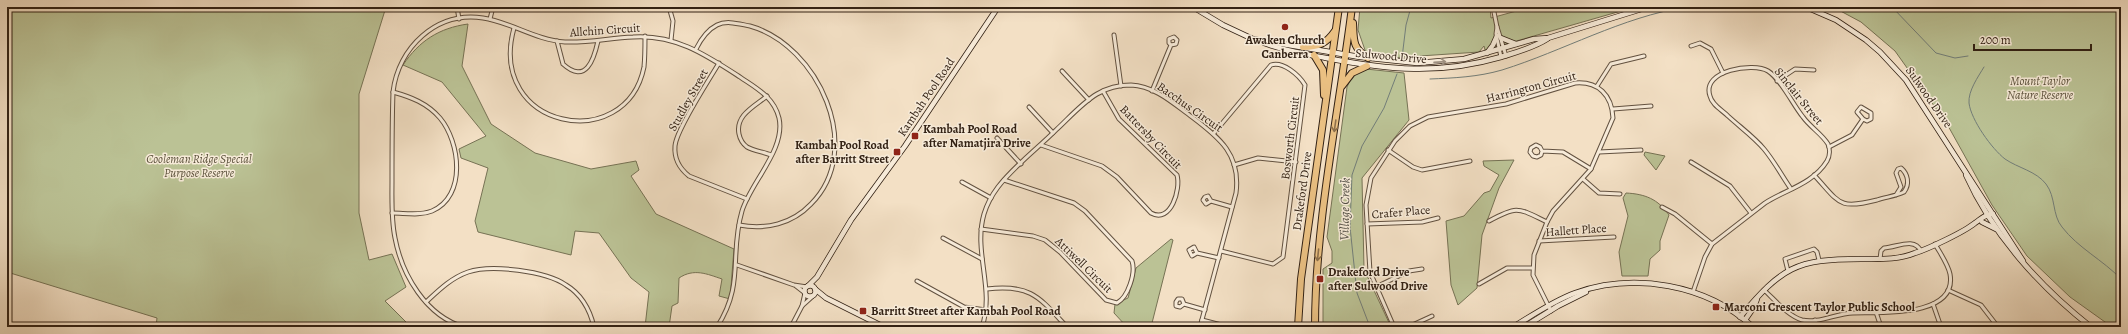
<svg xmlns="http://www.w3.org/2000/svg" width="2128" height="334" font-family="Alegreya,serif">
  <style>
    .green { fill: #bbc295; stroke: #767254 }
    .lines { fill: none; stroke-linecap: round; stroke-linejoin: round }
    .stream { stroke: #727d78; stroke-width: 1 }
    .street-casing { stroke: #625140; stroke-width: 5 }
    .secondary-casing { stroke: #322114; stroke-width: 6 }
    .highway-casing { stroke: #322114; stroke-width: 8 }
    .street { stroke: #f7ebd9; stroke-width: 3 }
    .secondary { stroke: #f7ebd9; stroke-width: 4.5 }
    .highway { stroke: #eac082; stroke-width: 6 }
    .oneway { stroke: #9e9080 }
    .oneway2 { stroke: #8e704b }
    .poi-dot { fill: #8f2418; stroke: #f7ebd9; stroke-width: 1.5 }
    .labels { text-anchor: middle; stroke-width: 3; stroke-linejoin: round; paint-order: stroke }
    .street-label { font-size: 12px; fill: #322114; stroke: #f7ebd9 }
    .poi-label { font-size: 12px; font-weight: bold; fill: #322114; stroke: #f7ebd9; text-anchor: start }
    .park-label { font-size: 12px; font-style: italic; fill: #5b513b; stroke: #f7ebd9 }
    .water-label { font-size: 13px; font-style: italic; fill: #524f46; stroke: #f7ebd9 }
  </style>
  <rect width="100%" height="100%" fill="#f3e0c5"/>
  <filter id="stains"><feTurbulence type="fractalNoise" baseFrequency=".005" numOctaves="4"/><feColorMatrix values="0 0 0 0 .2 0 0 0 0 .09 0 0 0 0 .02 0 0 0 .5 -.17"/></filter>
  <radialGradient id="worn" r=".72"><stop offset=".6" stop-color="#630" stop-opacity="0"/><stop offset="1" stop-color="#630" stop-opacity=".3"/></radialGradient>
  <g class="green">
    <path d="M7 7H386L359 94V213L369 260 392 254 406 287 385 301 411 327H156L157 318 7 272Z"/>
    <path d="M1360 7H1490L1491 18 1531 7H1635L1485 50 1484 46 1479 52 1390 58 1366 53 1358 30Z"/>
    <path d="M1833 7H2121V327H2112L2070 297 2027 256 1992 205 1947 124 1895 51 1861 22Z"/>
    <path d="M468 24 462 66 491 124 535 153 591 169 636 161 639 170 631 176 656 214 734 249 730 299 719 296 722 279C707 274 694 268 679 278L678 303 672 306 669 327H645L649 292 631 278 599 233 575 231 571 255 478 232 475 221 488 168 461 158 459 149 486 136 442 82 403 65C419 41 439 28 468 24Z"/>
    <path d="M1366 69 1404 73 1409 120 1362 178 1364 269 1391 327H1323V269L1332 263V251L1327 237 1347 87 1352 76Z"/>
    <path d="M1645 152 1665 156 1656 170 1644 155Z"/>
    <path d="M1514 160 1499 188 1482 235 1477 288 1458 305 1451 285 1446 221 1464 216 1484 193 1490 191 1499 175 1484 166 1483 161Z"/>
    <path d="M1626 193C1645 194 1658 199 1669 215L1660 241V250L1650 259 1648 276H1622L1619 252 1628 216 1623 198Z"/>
    <path d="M1171 239 1173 240 1151 327H1127L1114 313 1115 304 1128 298 1136 268Z"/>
  </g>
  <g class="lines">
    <g class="stream">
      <path d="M1892 7 1936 53 1955 58 1968 56"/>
      <path d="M1402 58 1406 25 1411 7"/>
      <path d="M1984 67C1978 77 1968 91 1969 103 1971 120 1992 149 2005 159 2018 168 2036 171 2046 184 2056 197 2052 215 2062 227 2078 248 2103 260 2121 279"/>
      <path d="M1430 79C1454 78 1478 77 1502 70 1563 51 1622 17 1686 7"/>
      <path d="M1370 327 1357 293 1350 227 1352 175 1362 146 1384 108 1397 74"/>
    </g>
    <defs>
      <g id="street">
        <path d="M457 7 459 19"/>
        <path d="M669 7 673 21 671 40"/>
        <path d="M1493 7 1497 27 1506 56"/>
        <path d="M490 19 493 7"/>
        <path d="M1497 27 1496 34 1501 57"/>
        <path d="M514 28C486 129 626 156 644 67 645 57 645 46 645 36"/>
        <path d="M1114 35 1121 86"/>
        <path d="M557 41 563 64C586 85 594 59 598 41"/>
        <path d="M1691 46 1700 43 1711 49 1723 73"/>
        <path d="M696 49C701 39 707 30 717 25 727 20 739 24 750 26 818 45 866 149 811 204 792 224 766 230 739 225"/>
        <path d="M719 63C709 80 676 130 675 146 674 158 679 168 689 176L747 199"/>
        <path d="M1062 71 1089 100"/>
        <path d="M1777 81 1795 69 1814 70"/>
        <path d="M1597 86 1611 64 1644 56"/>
        <path d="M1152 91 1171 45 1169 43V39L1174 37 1177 40 1176 44 1171 45"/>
        <path d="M767 96C755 106 735 115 739 134 740 139 743 144 747 147 754 151 764 152 771 155"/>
        <path d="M1029 107 1053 133"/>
        <path d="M1613 109 1651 106"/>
        <path d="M1214 133 1271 65C1283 61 1299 75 1305 85L1283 257 1273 264 1221 251"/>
        <path d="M997 138 1021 164"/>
        <path d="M1041 145 1102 166 1117 177 1151 213C1171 224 1181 189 1177 175L1119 119 1103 91"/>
        <path d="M1829 147 1852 135 1863 119 1867 121 1871 119V113L1861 107 1857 112 1863 119"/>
        <path d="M1388 150 1413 167 1422 170 1470 161"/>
        <path d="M1542 151 1541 155 1537 157 1533 156 1530 152 1531 148 1536 145 1540 147 1542 151 1563 152 1591 169"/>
        <path d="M1599 152 1641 150"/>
        <path d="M1691 162 1730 186 1751 213"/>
        <path d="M1234 165 1258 158 1296 162"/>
        <path d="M1814 175C1840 203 1838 210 1877 200 1886 197 1896 196 1904 192 1910 184 1908 174 1901 168L1898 169 1896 173 1901 187 1896 195"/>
        <path d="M1583 179 1599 193 1620 194"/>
        <path d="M962 182 991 198"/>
        <path d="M1211 201 1208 196 1205 197 1203 200 1206 204 1211 201 1232 207"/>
        <path d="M1662 207 1675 214 1712 244"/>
        <path d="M392 213C405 213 420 216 432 211 467 196 460 142 440 118 427 103 411 97 393 92"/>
        <path d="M1489 221C1518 205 1518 208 1547 222"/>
        <path d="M1367 224 1422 222 1438 218"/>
        <path d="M981 229 1033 236 1045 240 1060 252 1106 300 1117 303C1128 297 1136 273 1132 261L1085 211 1074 203 1004 180"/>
        <path d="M943 238 982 259"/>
        <path d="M1539 241 1614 237"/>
        <path d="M1197 253 1194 247 1189 250 1192 256 1197 253 1219 258"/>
        <path d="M1880 259 1881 251 1884 248C1898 247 1914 237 1921 251"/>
        <path d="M737 265 794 285 807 287"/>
        <path d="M1788 271 1785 259 1814 249 1817 252 1819 260"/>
        <path d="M917 281 964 307 986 310"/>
        <path d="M1479 284 1507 268H1532"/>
        <path d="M796 286 805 293"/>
        <path d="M1376 287 1409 271 1422 269"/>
        <path d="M987 289C1031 284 1039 297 1067 327"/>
        <path d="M1764 290C1775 300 1788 316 1802 320 1818 324 1837 313 1853 313 1879 312 1958 318 1950 274 1948 264 1940 253 1935 244"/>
        <path d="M1948 290 1981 305 1998 327"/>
        <path d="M1693 292 1705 257 1712 244 1765 203C1785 190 1813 184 1827 161 1830 156 1830 149 1828 144 1822 134 1810 127 1803 117 1793 105 1781 79 1768 71 1754 62 1701 70 1710 96 1712 105 1722 110 1728 116 1740 127 1754 137 1764 149 1774 161 1782 176 1791 189"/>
        <path d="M426 302C439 290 451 278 468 272 491 264 546 271 566 285 581 294 590 310 594 327"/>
        <path d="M1184 304 1182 299H1178L1176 302V306L1180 307 1184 304 1205 310"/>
        <path d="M1933 304 1941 327"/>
        <path d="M802 306 812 297"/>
        <path d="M1876 312 1881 327"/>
        <path d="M1202 320 1229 327"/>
        <path d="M1815 320 1817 327"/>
        <path d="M464 327C426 316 402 275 395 238 391 219 392 199 392 180 392 151 392 121 393 92 398 48 436 11 483 18 511 22 535 40 565 42 588 43 610 38 633 37 675 34 706 55 740 77 756 88 774 97 779 118 786 149 751 182 742 211 729 255 745 284 717 327"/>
        <path d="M791 327 802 306 805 293"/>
        <path d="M982 327C995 289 973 252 984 214 987 204 992 195 998 187 1014 166 1037 149 1056 130 1069 118 1082 103 1097 94 1107 88 1119 85 1131 85 1155 86 1174 104 1192 117 1220 138 1241 155 1236 193L1200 327"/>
        <path d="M1394 327 1370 272 1366 205 1371 178 1395 141 1410 126 1428 117 1506 104 1575 83C1598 81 1612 95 1613 118L1591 169 1553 211 1547 222 1534 255 1533 275 1551 311"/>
        <path d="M1408 327 1432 316"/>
      </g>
      <g id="secondary">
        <path d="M1193 7 1223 25 1255 40"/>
        <path d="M1806 7 1836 20 1866 40 1880 52 1906 80 2023 261"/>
        <path d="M1501 38 1516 44"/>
        <path d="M1253 39 1360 57 1417 63 1464 59 1534 39 1548 38 1648 7"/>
        <path d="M1264 43C1284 51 1305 54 1326 58 1389 70 1439 75 1501 57 1517 52 1533 48 1547 39"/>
        <path d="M1487 53 1493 45 1497 36"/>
        <path d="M1966 175C1993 235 2040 287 2091 327"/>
        <path d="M1982 222 1996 229"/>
        <circle cx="810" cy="291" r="5.5"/>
        <path d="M808 286 817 277 851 220 905 146 998 7"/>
        <path d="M815 289 826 298 884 327"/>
        <path d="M1740 317C1782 267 1796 259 1861 259 1880 259 1898 260 1915 253 1928 249 1964 232 1975 223 1981 219 1985 214 1993 214"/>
        <path d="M1745 320 1754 307 1757 299"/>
        <path d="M1513 327C1533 315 1553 301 1575 293 1634 272 1706 284 1753 327"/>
        <path d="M1524 327 1558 306 1586 292"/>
      </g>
      <g id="highway">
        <path d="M1353 23C1354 41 1352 47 1368 58"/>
        <path d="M1303 47C1318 47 1326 44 1335 31"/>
        <path d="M1314 55 1323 70 1324 95"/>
        <path d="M1342 86 1352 73 1367 66"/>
        <path d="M1298 327 1301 279 1339 7"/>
        <path d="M1315 327C1315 222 1339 111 1352 7"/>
      </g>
    </defs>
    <use href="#street" class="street-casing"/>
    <use href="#secondary" class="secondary-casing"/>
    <use href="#highway" class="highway-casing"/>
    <use href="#street" class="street"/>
    <use href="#secondary" class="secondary"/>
    <use href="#highway" class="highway"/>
  </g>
  <defs><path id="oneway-shaft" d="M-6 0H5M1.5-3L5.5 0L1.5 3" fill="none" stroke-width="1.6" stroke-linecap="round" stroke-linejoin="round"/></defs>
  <use class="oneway" href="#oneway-shaft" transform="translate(1440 62) rotate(-4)"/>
  <g class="oneway2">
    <use href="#oneway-shaft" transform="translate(1335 126) rotate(98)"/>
    <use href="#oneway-shaft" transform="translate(1318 255) rotate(96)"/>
  </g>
  <g class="poi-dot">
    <circle cx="1285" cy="27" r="4"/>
    <rect x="911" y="132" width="8" height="8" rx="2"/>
    <rect x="893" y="148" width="8" height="8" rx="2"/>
    <rect x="1316" y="275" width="8" height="8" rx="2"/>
    <rect x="1712" y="303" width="8" height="8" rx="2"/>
    <rect x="859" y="307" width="8" height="8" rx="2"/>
  </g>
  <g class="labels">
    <g class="street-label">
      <text transform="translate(605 30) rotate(-4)" y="4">Allchin Circuit</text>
      <text transform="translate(1391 56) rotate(5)" y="4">Sulwood Drive</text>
      <text transform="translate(1531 87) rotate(-15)" y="4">Harrington Circuit</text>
      <text transform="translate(1799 96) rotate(51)" y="4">Sinclair Street</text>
      <text transform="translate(926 97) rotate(-56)" y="4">Kambah Pool Road</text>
      <text transform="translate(1929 97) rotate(55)" y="4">Sulwood Drive</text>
      <text transform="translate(688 100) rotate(-61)" y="4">Studley Street</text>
      <text transform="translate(1190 107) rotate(35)" y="4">Bacchus Circuit</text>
      <text transform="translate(1151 137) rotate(46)" y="4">Battersby Circuit</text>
      <text transform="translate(1290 138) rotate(-83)" y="4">Bosworth Circuit</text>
      <text transform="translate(1302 191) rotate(-82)" y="4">Drakeford Drive</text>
      <text transform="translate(1401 212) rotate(-5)" y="4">Crafer Place</text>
      <text transform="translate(1576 230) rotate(-4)" y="4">Hallett Place</text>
      <text transform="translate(1084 265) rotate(44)" y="4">Attiwell Circuit</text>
    </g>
    <g class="poi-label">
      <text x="1285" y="44" text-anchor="middle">Awaken Church<tspan x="1285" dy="14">Canberra</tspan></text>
      <text x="923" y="133">Kambah Pool Road<tspan x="923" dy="14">after Namatjira Drive</tspan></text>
      <text x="889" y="149" text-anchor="end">Kambah Pool Road<tspan x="889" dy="14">after Barritt Street</tspan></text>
      <text x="1328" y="276">Drakeford Drive<tspan x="1328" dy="14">after Sulwood Drive</tspan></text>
      <text x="1724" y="311">Marconi Crescent Taylor Public School</text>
      <text x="871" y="315">Barritt Street after Kambah Pool Road</text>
    </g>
    <g class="park-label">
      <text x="2040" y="85">Mount Taylor<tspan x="2040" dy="14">Nature Reserve</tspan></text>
      <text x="199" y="163">Cooleman Ridge Special<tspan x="199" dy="14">Purpose Reserve</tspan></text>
    </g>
    <g class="water-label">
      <text transform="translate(1344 209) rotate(-89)" y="5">Village Creek</text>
    </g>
  </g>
  <rect width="2128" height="334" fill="none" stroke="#f3e0c5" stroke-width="24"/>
  <rect x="8" y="8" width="2112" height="318" fill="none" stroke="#322114" stroke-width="2"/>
  <rect x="12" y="12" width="2104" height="310" fill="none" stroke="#322114"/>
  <path d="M1974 44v6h117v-6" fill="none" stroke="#322114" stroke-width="2"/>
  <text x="1980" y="44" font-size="12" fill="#322114" stroke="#f7ebd9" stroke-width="3" paint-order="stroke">200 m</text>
  <rect width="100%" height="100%" filter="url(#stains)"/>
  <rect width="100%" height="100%" fill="url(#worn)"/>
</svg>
